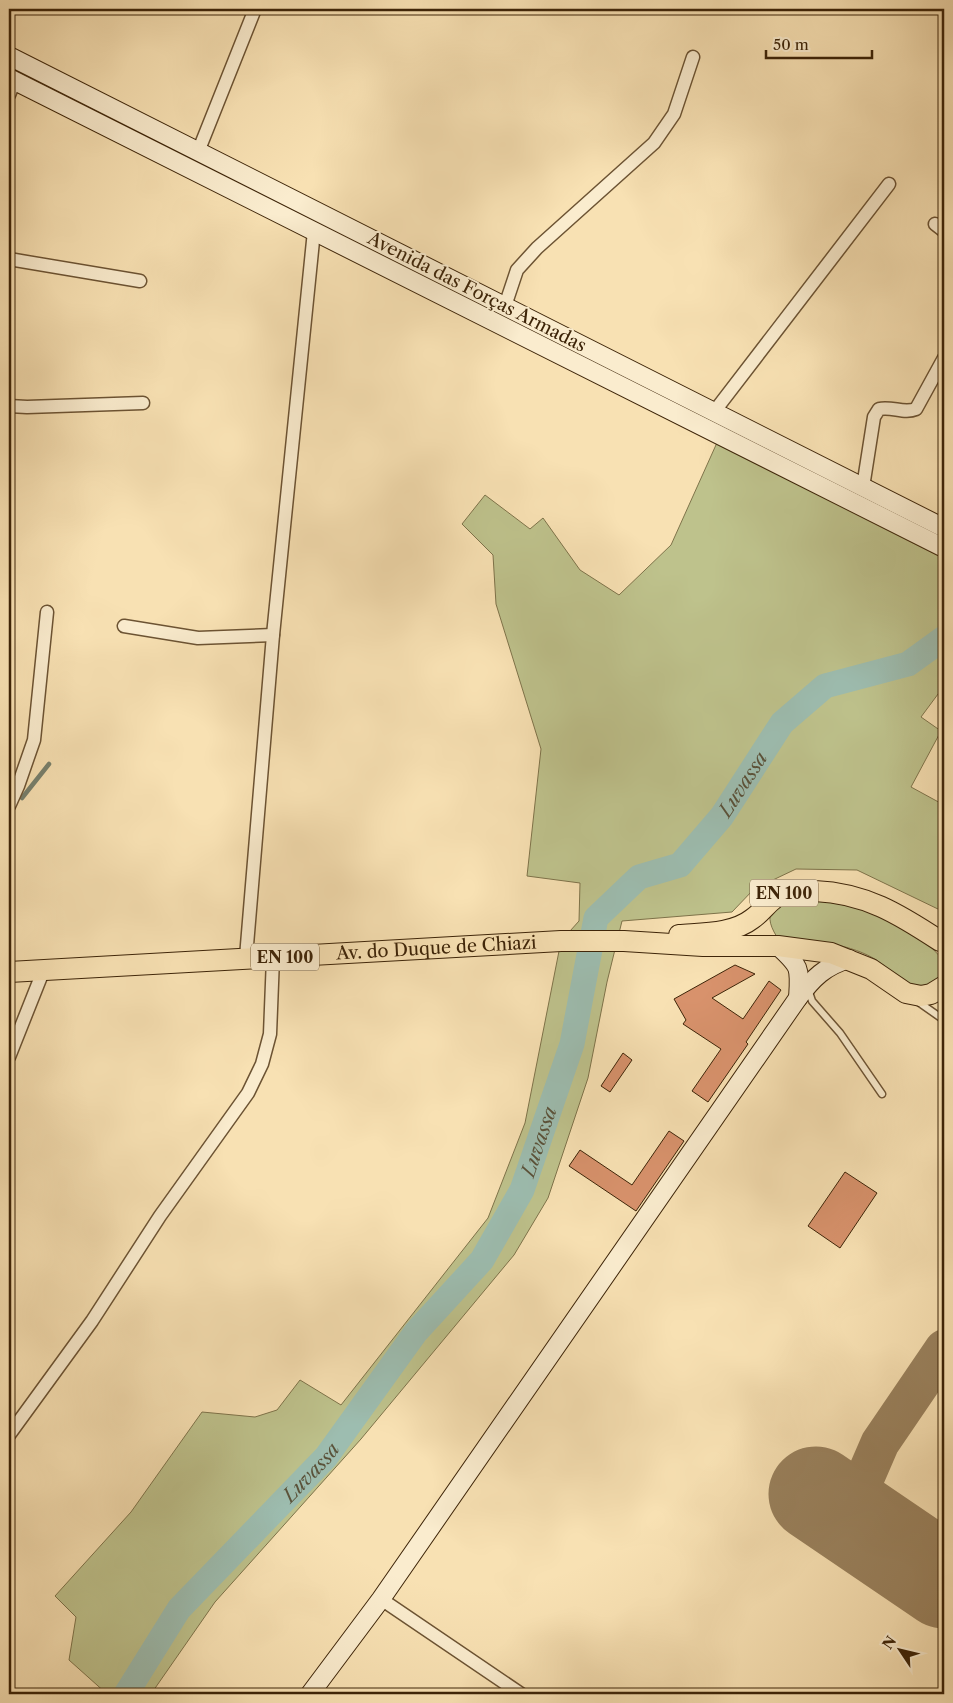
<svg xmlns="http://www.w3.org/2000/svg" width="953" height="1703" font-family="'Libre Caslon Text',serif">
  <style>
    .green { fill: #bec28c; stroke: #7e734a }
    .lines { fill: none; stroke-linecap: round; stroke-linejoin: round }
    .stream { stroke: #77806d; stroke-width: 4.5 }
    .river { stroke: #9dbdb0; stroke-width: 25 }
    .taxiway { stroke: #9a825e; stroke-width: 39 }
    .runway { stroke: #9a825e; stroke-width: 95 }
    .building { fill: #d8926c; stroke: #3d2408 }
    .lane-casing { stroke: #6c5333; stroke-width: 9 }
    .street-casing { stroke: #6c5333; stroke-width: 15 }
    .secondary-casing { stroke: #3d2408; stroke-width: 20 }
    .primary-casing { stroke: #3d2408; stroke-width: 22 }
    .lane { stroke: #faecce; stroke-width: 6 }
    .street { stroke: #faecce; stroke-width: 12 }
    .secondary { stroke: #faecce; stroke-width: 18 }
    .primary { stroke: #f8e1b3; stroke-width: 20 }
    .labels { text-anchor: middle; stroke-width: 4; stroke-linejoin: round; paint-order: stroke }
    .shield { fill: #faecce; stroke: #766043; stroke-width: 1 }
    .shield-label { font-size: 16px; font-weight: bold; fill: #3d2408 }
    .street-label { font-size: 18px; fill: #3d2408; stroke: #faecce }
    .water-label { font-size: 19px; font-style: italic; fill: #5a523a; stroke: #faecce }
  </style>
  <rect width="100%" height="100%" fill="#f8e1b3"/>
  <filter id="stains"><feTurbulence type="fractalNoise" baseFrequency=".004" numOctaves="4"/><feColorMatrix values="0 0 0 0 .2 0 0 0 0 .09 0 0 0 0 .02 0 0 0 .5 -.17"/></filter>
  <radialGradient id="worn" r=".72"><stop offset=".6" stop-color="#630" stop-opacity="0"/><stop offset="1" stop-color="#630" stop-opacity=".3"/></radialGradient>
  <g class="green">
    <path d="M720 436 944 548V686L921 717 941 731 911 787 944 805V909L940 910 857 870 796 869 754 889 732 912 622 921 607 982 588 1078 548 1198 514 1255 361 1439 215 1602 151 1694H107L69 1660 76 1617 55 1596 131 1512 202 1412 255 1417 277 1410 300 1380 341 1405 488 1218 525 1123 561 941 579 921 580 883 527 876 541 749 496 604 493 555 462 524 485 495 530 529 543 518 580 570 619 595 671 545Z"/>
    <path d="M803 899C853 903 913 919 944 962 942 974 937 989 922 988 909 988 885 965 873 958 845 942 808 941 777 937 759 909 778 901 803 899Z"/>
  </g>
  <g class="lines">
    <path class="stream" d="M22 798 49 764"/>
    <path class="river" id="s1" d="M126 1694 179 1609 326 1457 416 1332 482 1260 522 1190 572 1044 596 918 639 877 680 865 722 816 782 723 825 686 908 664 944 638"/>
    <path class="taxiway" d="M854 1520 864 1480 880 1443 944 1349"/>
    <path class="runway" d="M816 1494 944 1581"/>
  </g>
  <g class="building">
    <path d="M735 965 755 974 712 998 743 1019 769 981 781 990 746 1042 748 1044 708 1102 692 1091 721 1049 683 1024 686 1020 674 999Z"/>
    <path d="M623 1053 632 1060 610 1092 601 1086Z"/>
    <path d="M669 1131 684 1141 636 1211 569 1166 580 1150 632 1185Z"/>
    <path d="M845 1172 877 1193 840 1248 808 1226Z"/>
  </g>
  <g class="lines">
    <defs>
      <g id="lane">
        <path d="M808 989 812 1001 840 1033 882 1094"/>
        <path d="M917 1001 944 1020"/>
      </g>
      <g id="street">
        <path d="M9 95 15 80"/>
        <path d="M198 152 255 9"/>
        <path d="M935 224 944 231"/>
        <path d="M9 259 140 281"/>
        <path d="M505 306 517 270 537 248 654 143 674 114 693 57"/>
        <path d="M9 406 27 407 143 403"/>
        <path d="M714 412 889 184"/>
        <path d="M863 487 874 417 879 409C892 406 904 414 916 409L944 358"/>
        <path d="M124 626 198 638 273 635"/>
        <path d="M9 806 18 786 34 740 47 612"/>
        <path d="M246 957 273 635 314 231"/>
        <path d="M9 1057 44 969"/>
        <path d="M9 1435 92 1321 160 1216 248 1093 262 1064 270 1034 273 958"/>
        <path d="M381 1599 521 1694"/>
      </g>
      <g id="secondary">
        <path d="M9 56 944 528"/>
        <path d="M9 78 944 548"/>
        <path d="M778 946C801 967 800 968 798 998"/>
        <path d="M310 1694 381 1599 798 998C813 978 825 966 849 959"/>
      </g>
      <g id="primary">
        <path d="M679 935C702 933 733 934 752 919 764 911 770 898 784 893 793 889 805 890 815 891 865 893 899 914 940 941H944"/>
        <path id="s2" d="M9 972 561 941H624L703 946H778L831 953 871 969 906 993 921 996 931 994 944 986"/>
      </g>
    </defs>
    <use href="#lane" class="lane-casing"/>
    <use href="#street" class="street-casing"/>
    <use href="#secondary" class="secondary-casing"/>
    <use href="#primary" class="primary-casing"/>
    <use href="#lane" class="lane"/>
    <use href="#street" class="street"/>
    <use href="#secondary" class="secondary"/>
    <use href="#primary" class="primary"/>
  </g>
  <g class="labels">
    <g class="shield">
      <rect x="750" y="879.5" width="68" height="27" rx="4"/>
      <rect x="251" y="943.5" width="68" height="27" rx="4"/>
    </g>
    <g class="shield-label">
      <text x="784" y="899">EN 100</text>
      <text x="285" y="963">EN 100</text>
    </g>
    <g class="street-label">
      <text transform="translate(477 292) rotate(27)" y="6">Avenida das Forças Armadas</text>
      <text dy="6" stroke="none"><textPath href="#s2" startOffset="428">Av. do Duque de Chiazi</textPath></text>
    </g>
    <g class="water-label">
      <text dy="7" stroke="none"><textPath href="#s1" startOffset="1131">Luvassa</textPath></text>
      <text dy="7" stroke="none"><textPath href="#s1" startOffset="695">Luvassa</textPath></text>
      <text dy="7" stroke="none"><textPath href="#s1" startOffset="290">Luvassa</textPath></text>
    </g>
  </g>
  <rect width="953" height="1703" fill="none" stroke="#f8e1b3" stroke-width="30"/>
  <rect x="10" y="10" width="933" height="1683" fill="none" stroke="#3d2408" stroke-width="2.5"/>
  <rect x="15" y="15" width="923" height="1673" fill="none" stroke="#3d2408"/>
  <g transform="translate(900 1650) rotate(305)" stroke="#faecce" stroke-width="4" paint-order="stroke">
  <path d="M0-4L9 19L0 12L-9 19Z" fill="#3d2408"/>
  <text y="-8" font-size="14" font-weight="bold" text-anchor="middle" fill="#3d2408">N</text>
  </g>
  <path d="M766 50v8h106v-8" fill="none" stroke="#3d2408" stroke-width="2.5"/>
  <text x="773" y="50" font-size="15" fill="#3d2408" stroke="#faecce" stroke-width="4" paint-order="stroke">50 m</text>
  <rect width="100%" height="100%" filter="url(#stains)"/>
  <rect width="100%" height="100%" fill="url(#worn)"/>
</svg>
